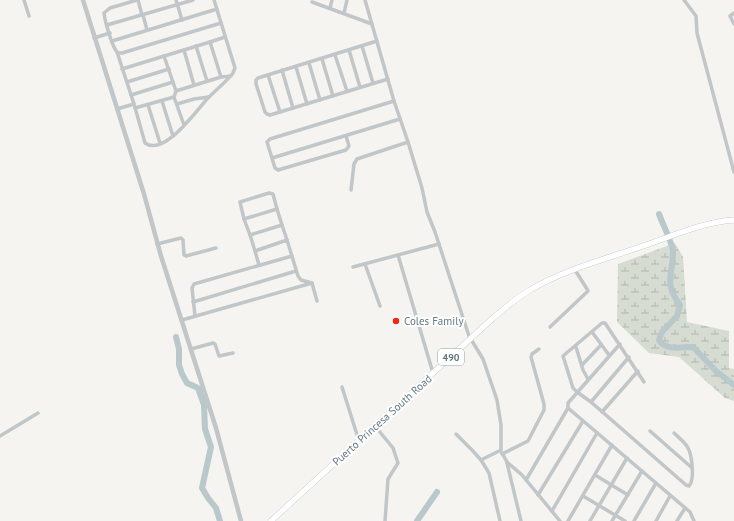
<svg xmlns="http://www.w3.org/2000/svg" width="734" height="521" font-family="'PT Sans',sans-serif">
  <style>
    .wetland { fill: url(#wetland-marsh) }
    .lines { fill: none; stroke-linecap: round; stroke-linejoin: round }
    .river { stroke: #b8c8cb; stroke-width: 6 }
    .primary-casing { stroke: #b2b8bb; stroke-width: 6 }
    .minor { stroke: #c1c6c9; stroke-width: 3.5 }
    .tertiary { stroke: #c1c6c9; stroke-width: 4.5 }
    .primary { stroke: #fff; stroke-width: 5.5 }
    .poi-dot { fill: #f12813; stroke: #fff; stroke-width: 1.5 }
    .labels { text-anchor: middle; stroke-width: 4; stroke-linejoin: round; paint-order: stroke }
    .shield { fill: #fff; stroke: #90a1a9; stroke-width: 1 }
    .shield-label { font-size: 10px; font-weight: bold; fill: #617984 }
    .poi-label { font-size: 11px; fill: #617984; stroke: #fff; text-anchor: start }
    .street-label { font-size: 11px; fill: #617984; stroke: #fff }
  </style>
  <defs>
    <pattern id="wetland-marsh" width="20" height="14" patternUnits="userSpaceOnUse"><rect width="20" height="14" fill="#d6dcd1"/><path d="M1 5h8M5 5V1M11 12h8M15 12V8" fill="none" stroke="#b1b7af"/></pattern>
  </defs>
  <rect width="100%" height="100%" fill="#f5f4f0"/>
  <path class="wetland" d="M675 243 683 257 687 322 729 331V368L734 369V401L725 398 679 357 649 353 617 322 618 264Z"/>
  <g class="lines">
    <g class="river">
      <path d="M659 214C662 223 673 244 673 252 673 276 663 282 680 305L677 316 662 332 659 340C665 351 682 347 693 347L716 371 734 385"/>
      <path d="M176 337 179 349V365L182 374 187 383 198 388 204 405 205 429 211 447 202 488 208 498 216 508 220 521"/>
      <path d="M417 521 437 492"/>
    </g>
    <defs>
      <path id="primary" d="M271 521 493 318C505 308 516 298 530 290 563 270 609 258 646 245 675 235 704 222 734 220"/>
    </defs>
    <use href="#primary" class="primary-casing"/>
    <g class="minor">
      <path d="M24 0 29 16"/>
      <path d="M137 0 110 8 104 13C105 21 112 48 118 53H122L221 23"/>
      <path d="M138 0 142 15"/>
      <path d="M176 0 182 20"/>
      <path d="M365 0 394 101 408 142 422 188 427 212 435 232 469 336 483 359 497 400 501 425V450L481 460 489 473 500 521"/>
      <path d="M684 0 696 16 697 33 734 172"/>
      <path d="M312 2 372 24"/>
      <path d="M330 8 332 0"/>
      <path d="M344 13 347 0"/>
      <path d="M734 13 730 16 734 24"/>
      <path d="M143 15 147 30"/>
      <path d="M107 25 193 0"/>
      <path d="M94 38 110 33"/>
      <path d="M112 41 217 9"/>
      <path d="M377 41 258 78 256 80V84L265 112 267 114 270 115 388 79"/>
      <path d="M196 46 207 81"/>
      <path d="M362 46 373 83"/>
      <path d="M184 50 194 85"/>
      <path d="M349 50 360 87"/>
      <path d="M117 52 134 104"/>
      <path d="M335 55 347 91"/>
      <path d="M164 56 176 91"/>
      <path d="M322 59 333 96"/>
      <path d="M309 63 320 100"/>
      <path d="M296 67 307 104"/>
      <path d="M122 69 210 42"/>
      <path d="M282 70 293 108"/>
      <path d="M268 75 280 112"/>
      <path d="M221 77 210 42 225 37"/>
      <path d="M127 82 169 69"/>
      <path d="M131 95 173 82"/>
      <path d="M174 97 184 125"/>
      <path d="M162 101 173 136"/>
      <path d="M177 104 194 99 209 97"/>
      <path d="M148 105 160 143"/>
      <path d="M135 108 174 97 176 91 221 77 231 76"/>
      <path d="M117 109 134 104 145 143C165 157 197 109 209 97 217 89 226 82 233 73L235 68 214 0"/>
      <path d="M346 136 349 146 346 150 278 170 275 168 267 142 270 139 394 101"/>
      <path d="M272 158 400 119"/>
      <path d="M351 190 354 164 357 159 408 142"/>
      <path d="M244 219 240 202 269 193 273 194 277 209"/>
      <path d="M250 235 244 219 277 209 282 225"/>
      <path d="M157 244 181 238 183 240 184 255 186 256 216 248"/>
      <path d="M255 251 250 235 282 225 287 240"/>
      <path d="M398 255 433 373"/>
      <path d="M365 264 380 306"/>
      <path d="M259 265 255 251 287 240 298 276 301 280 312 283 317 301"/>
      <path d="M353 267 439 244"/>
      <path d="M193 302 296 271"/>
      <path d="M195 316 192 288 194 284 292 256"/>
      <path d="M182 320 312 283"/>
      <path d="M550 327 588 291 587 289 575 270"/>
      <path d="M592 332 609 355"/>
      <path d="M576 347 583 370 588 379"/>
      <path d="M191 349 213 343 215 344 219 356 233 353"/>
      <path d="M582 365 601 345"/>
      <path d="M644 382 605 323H602L563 356 573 388 577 392 591 402 686 485 689 486C695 480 692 455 688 448 685 442 679 438 674 433"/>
      <path d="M342 387 359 441"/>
      <path d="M591 402 629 357"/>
      <path d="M568 408 690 512 694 521"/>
      <path d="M602 412 638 371"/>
      <path d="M375 426 393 448 398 463 388 479 385 521"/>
      <path d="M650 431 691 467"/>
      <path d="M456 434 472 450 481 460"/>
      <path d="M0 436 38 413"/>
      <path d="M502 453 507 462 522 475 560 521"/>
      <path d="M502 454 528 441 544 410V404L531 357 532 354 539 349"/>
      <path d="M507 463 521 521"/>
      <path d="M595 475 628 495"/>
      <path d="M526 480 568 408V403L620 344"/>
      <path d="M538 495 583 421"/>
      <path d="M583 496 625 521"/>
      <path d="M552 511 597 433"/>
      <path d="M568 521 612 445"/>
      <path d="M590 521 627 458"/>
      <path d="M612 521 642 471"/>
      <path d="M634 521 656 483"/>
      <path d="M656 521 670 496"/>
      <path d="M677 521 685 508"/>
    </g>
    <path class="tertiary" d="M83 0 144 194 161 256 216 428 241 521"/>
    <use href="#primary" class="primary"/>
  </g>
  <circle class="poi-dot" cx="396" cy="321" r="4"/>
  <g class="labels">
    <rect class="shield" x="438" y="349" width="26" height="16" rx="3"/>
    <g class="shield-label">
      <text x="451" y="361">490</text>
    </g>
    <g class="poi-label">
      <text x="404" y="325">Coles Family</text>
    </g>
    <g class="street-label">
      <text transform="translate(382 420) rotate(-42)" y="4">Puerto Princesa South Road</text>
    </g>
  </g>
</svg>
